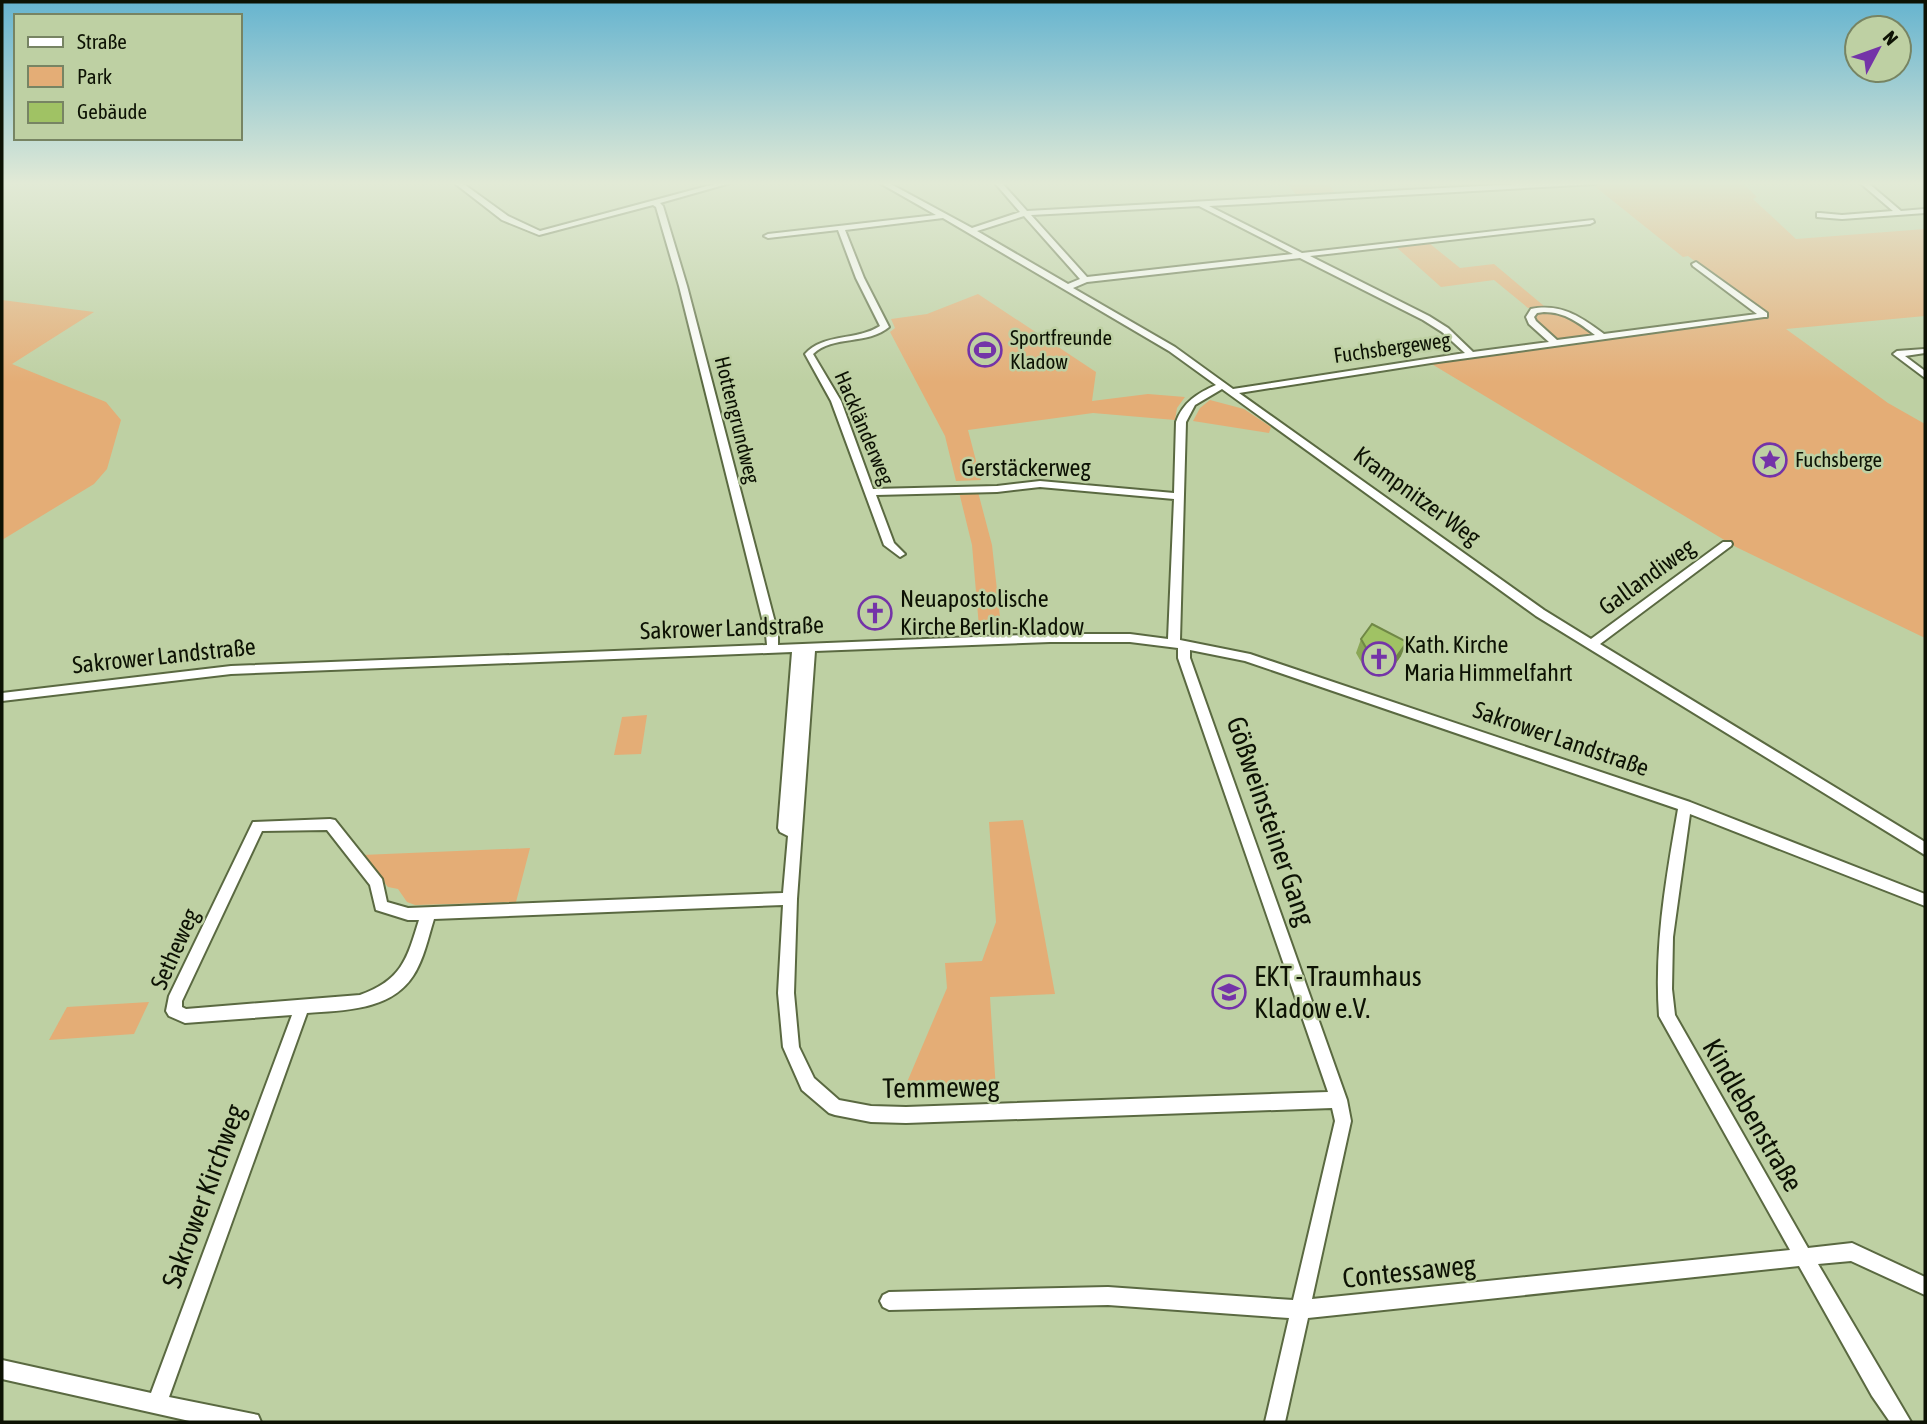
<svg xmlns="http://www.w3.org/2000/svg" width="1927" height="1424" font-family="'Asap Condensed',sans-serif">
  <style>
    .green { fill: #e4ad76 }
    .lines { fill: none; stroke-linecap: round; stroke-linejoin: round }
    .minor-casing { stroke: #5a6941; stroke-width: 4 }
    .minor { fill: #fff; fill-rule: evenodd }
    .wall { fill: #8aa756 }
    .shaded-wall { fill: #708846 }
    .building { fill: #a0c264; stroke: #708846; stroke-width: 2 }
    .labels { text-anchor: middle; stroke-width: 5; stroke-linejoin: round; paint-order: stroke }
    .far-poi-label { font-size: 21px; fill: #0d1204; stroke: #bed0a3; text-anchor: start }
    .far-street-label { font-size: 21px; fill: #0d1204; stroke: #bed0a3 }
    .street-label { font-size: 24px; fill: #0d1204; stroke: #bed0a3 }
    .poi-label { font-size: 24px; fill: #0d1204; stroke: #bed0a3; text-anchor: start }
    .near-street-label { font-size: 28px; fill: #0d1204; stroke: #bed0a3 }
    .near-poi-label { font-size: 28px; fill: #0d1204; stroke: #bed0a3; text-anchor: start }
  </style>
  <rect width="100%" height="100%" fill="#bed0a3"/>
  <g class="green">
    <path d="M1286 182H1327L1337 195 1298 197Z"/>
    <path d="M1618 182H1741L1757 197 1753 199 1796 239 1925 229V316L1786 329 1888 403 1925 424V638L1736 547 1430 363 1766 315 1688 256 1683 257 1593 185Z"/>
    <path d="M1429 243 1460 268 1494 264 1544 306 1528 308 1494 280 1441 287 1395 246Z"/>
    <path d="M978 294 1096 372 1092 401 1148 394 1185 397 1177 408 1175 420 1093 413 968 430 981 480 956 481 945 436 890 332 895 328 891 319 927 314Z"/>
    <path d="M2 300 94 312 12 364 106 402 121 420 107 469 94 484 2 540Z"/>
    <path d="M1548 311 1571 317 1593 334 1555 340 1533 320 1535 313Z"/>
    <path d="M1210 400 1244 409 1271 427 1269 433 1193 421 1200 408Z"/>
    <path d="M959 492H978L992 545 1001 626 979 627 972 545Z"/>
    <path d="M647 715 641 754 614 755 622 717Z"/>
    <path d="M1023 820 1055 994 990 997 996 1090 902 1094 947 988 945 963 982 961 996 922 989 822Z"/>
    <path d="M530 848 516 902 415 905 407 902 398 889 388 887 362 855Z"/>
    <path d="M149 1002 134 1034 49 1040 67 1007Z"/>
  </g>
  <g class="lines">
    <defs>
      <g id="minor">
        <path d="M453 182H461L508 216 540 231 722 182H734L660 203 663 206 687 286 778 634V645L1050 634H1130L1168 639 1174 499 1040 487 997 492 876 495 894 543 905 554 900 557 884 545 831 401 805 354C823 333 857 341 880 326L856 278 838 230 768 238 764 236 768 234 936 215 878 182H887L972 228 1020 212 994 182H1001L1027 211 1553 182H1598L1595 184 1209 206 1302 253 1593 220 1594 222 1590 224 1310 256 1429 316 1448 328 1473 352 1549 342 1529 324 1526 317 1531 309C1561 303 1581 317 1604 334L1757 314 1693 266 1692 264 1696 262 1767 313V317H1764L1431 363 1239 393 1544 610 1591 639 1723 542H1731L1732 544 1731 546 1600 644 1925 842V855L1536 616 1222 389 1195 405 1186 422 1180 640 1250 654 1690 802 1925 894V906L1690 814 1673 937 1672 989 1675 1015 1808 1248 1852 1243 1925 1277V1295L1851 1261 1818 1264 1911 1422H1890L1872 1396 1799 1266 1308 1318 1285 1422H1265L1289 1318 1108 1305 889 1310 883 1307 880 1301 883 1295 889 1292 1108 1287 1293 1300 1335 1121 1332 1108 906 1123 871 1122 835 1115 829 1113 802 1090 783 1047 778 993 783 905 434 919C428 938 424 959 413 976 390 1011 344 1010 307 1013L169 1397 258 1415 261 1422H194L2 1379V1360L151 1393 292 1015 185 1023 169 1016 166 1011 169 996 253 822 330 819 335 820 382 879 387 902 408 908 783 893 788 836 780 832 778 828 792 652 231 674 2 701V693L231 666 767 645 766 634 679 286 656 207 653 205 539 235 502 220ZM1199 206 1293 254 1087 277 1031 215ZM1024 216 1080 279 1068 284 977 231ZM943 218 1169 351 1216 385C1198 393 1183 402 1176 422L1174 493 1040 481 997 486 873 489 841 401 813 354C833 335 868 345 889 327L864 278 845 230ZM1300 258 1423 320 1442 332 1465 353 1233 389 1175 347 1073 288 1087 282ZM1544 312C1565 312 1579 323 1595 335L1557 340 1536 321 1534 317 1537 313ZM1050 642H1130L1178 648V658L1328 1092 906 1107 871 1106 839 1100 814 1078 799 1047 794 993 797 899 815 651ZM1190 650 1245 661 1678 809C1666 878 1654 946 1659 1016L1790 1250 1312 1299 1351 1121 1347 1100 1190 658ZM327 830 370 885 376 910 408 920H419C407 959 402 980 360 995L186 1009 182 1007V1001L262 831Z"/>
        <path d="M1859 182H1867L1901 211 1925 209V213L1842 219 1817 217V213H1820L1842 215 1893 211Z"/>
        <path d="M1925 349V353L1905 356 1925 371V378L1893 354 1897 351Z"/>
      </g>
    </defs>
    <use href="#minor" class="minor-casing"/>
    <use href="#minor" class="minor"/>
  </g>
  <g class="wall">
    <path d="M884 607 882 623H866L865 616Z"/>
    <path d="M1361 639 1401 656 1388 674 1376 668 1364 667 1356 653Z"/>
  </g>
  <path class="shaded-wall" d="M1407 642 1401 656 1388 674 1394 660Z"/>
  <g class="building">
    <path d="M865 600H884L882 616H865Z"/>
    <path d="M1372 624 1407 642 1394 660 1381 654 1369 653 1361 639Z"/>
  </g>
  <linearGradient id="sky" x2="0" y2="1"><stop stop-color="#66b4cf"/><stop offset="0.48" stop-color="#e2ead6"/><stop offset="1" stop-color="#e2ead6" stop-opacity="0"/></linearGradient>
  <rect width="1927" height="382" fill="url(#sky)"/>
  <defs>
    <symbol id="stadium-ring" viewBox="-11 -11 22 22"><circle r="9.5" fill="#bed0a3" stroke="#7433a8" stroke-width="1.5"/><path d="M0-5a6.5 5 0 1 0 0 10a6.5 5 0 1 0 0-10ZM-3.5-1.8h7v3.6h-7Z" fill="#7433a8"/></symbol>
    <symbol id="sight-ring" viewBox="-11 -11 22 22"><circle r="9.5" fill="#bed0a3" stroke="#7433a8" stroke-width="1.5"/><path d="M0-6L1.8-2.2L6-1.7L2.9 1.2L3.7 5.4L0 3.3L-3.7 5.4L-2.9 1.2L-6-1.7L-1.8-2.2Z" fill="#7433a8"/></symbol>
    <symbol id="church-ring" viewBox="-11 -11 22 22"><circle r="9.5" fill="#bed0a3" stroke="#7433a8" stroke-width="1.5"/><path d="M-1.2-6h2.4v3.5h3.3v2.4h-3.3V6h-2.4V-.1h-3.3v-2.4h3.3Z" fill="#7433a8"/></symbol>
    <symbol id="school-ring" viewBox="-11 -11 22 22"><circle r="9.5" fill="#bed0a3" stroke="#7433a8" stroke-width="1.5"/><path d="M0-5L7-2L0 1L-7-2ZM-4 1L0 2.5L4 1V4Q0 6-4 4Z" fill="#7433a8"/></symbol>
  </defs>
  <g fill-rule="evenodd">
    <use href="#stadium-ring" x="966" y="331" width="38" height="38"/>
    <use href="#sight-ring" x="1751" y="441" width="38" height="38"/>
    <use href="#church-ring" x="856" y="594" width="38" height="38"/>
    <use href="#church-ring" x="1360" y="640" width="38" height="38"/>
    <use href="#school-ring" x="1210" y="973" width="38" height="38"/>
  </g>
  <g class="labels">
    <g class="far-poi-label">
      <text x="1010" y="345">Sportfreunde<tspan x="1010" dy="24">Kladow</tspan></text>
      <text x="1795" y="467">Fuchsberge</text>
    </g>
    <g class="far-street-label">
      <text transform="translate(1392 348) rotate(-8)" y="7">Fuchsbergeweg</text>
      <text transform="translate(737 420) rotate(76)" y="7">Hottengrundweg</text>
      <text transform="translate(864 428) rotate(67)" y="7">Hackländerweg</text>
    </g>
    <g class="street-label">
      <text x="1026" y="476">Gerstäckerweg</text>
      <text transform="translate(1417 496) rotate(36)" y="8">Krampnitzer Weg</text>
      <text transform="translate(1647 577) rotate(-36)" y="8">Gallandiweg</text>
      <text transform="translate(732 628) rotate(-2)" y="8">Sakrower Landstraße</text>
      <text transform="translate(164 656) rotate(-6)" y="8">Sakrower Landstraße</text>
      <text transform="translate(1561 739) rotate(19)" y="8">Sakrower Landstraße</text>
      <text transform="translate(175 949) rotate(-66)" y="8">Setheweg</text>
    </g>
    <g class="poi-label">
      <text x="900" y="607">Neuapostolische<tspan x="900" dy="28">Kirche Berlin-Kladow</tspan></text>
      <text x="1404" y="653">Kath. Kirche<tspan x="1404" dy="28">Maria Himmelfahrt</tspan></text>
    </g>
    <g class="near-street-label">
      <text transform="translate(1271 821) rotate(71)" y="10">Gößweinsteiner Gang</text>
      <text transform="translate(941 1087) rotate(-1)" y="10">Temmeweg</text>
      <text transform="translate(1753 1115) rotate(60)" y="10">Kindlebenstraße</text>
      <text transform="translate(203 1196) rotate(-70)" y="10">Sakrower Kirchweg</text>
      <text transform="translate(1409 1271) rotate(-6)" y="10">Contessaweg</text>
    </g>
    <g class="near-poi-label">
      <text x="1254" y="986">EKT - Traumhaus<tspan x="1254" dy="32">Kladow e.V.</tspan></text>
    </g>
  </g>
  <rect width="1927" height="1424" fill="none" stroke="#0d1204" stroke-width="7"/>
  <rect x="14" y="14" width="228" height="126" fill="#bed0a3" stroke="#778463" stroke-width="2"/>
  <rect x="28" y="37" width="35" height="10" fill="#ffffff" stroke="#778463" stroke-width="2"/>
  <text x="77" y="49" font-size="21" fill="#0d1204">Straße</text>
  <rect x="28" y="66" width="35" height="21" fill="#e4ad76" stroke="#778463" stroke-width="2"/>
  <text x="77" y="84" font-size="21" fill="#0d1204">Park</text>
  <rect x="28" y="102" width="35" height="21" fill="#a0c264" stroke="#778463" stroke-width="2"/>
  <text x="77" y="119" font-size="21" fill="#0d1204">Gebäude</text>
  <g transform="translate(1878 49) rotate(49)"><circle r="33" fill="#bed0a3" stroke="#778463" stroke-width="2"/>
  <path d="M0-5L12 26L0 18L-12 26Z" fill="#7433a8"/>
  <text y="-10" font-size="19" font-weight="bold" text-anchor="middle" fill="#0d1204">N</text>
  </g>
</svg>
